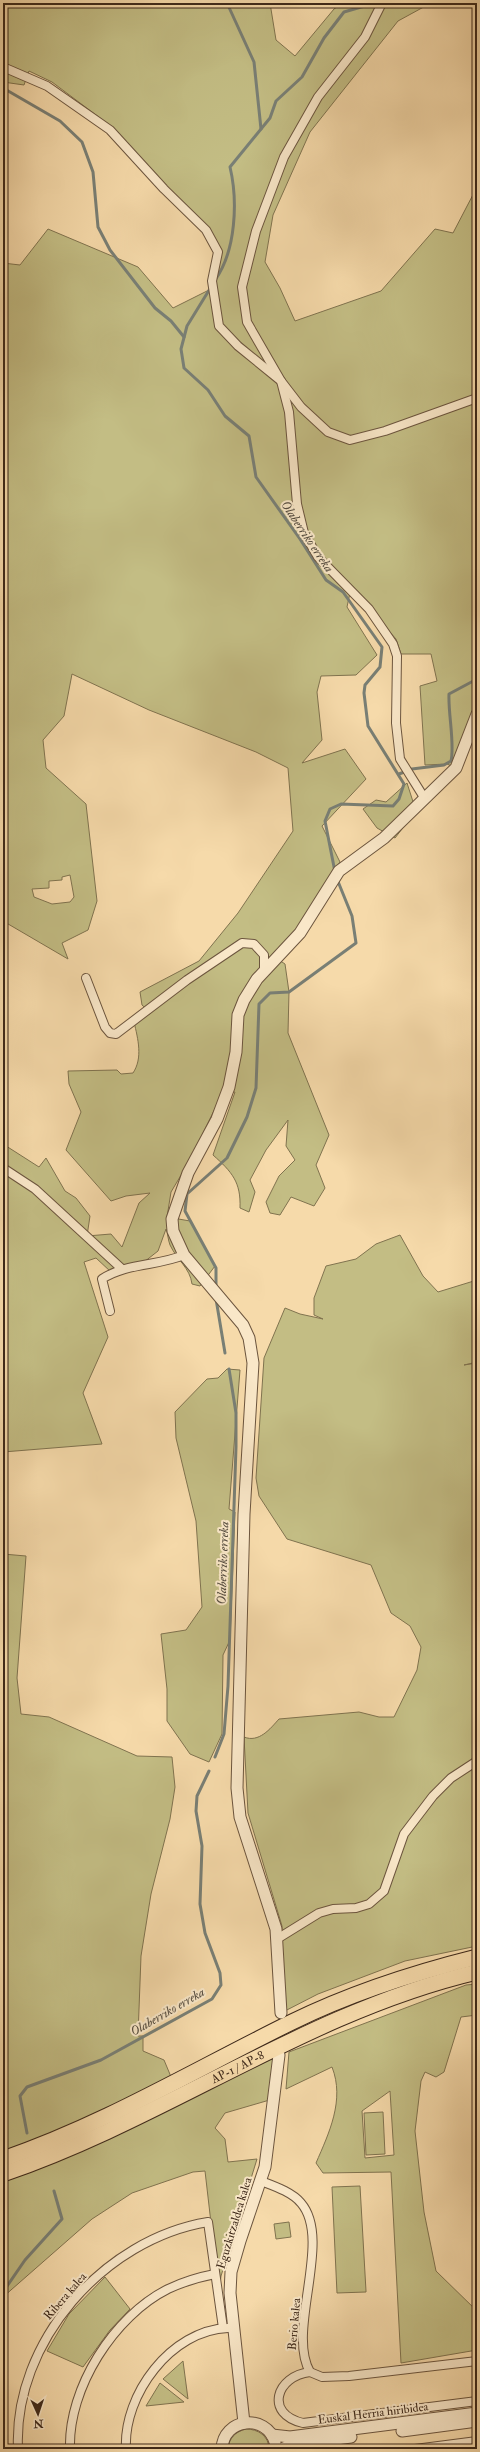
<svg xmlns="http://www.w3.org/2000/svg" width="480" height="2452" font-family="'IM FELL Double Pica',serif">
  <style>
    .green { fill: #c3bd84; stroke: #80734f; fill-rule: evenodd }
    .lines { fill: none; stroke-linecap: round; stroke-linejoin: round }
    .stream { stroke: #797f75; stroke-width: 3 }
    .minor-casing { stroke: #6c553e; stroke-width: 10 }
    .tertiary-casing { stroke: #6c553e; stroke-width: 13 }
    .motorway-casing { stroke: #3e291a; stroke-width: 17 }
    .minor { stroke: #f9e7c8; stroke-width: 8 }
    .tertiary { stroke: #f9e7c8; stroke-width: 11 }
    .motorway { stroke: #f6daaa; stroke-width: 15 }
    .labels { text-anchor: middle; stroke-width: 4; stroke-linejoin: round; paint-order: stroke }
    .street-label { font-size: 12px; fill: #3e291a; stroke: #f9e7c8 }
    .water-label { font-size: 13px; font-style: italic; fill: #564d40; stroke: #f9e7c8 }
  </style>
  <rect width="100%" height="100%" fill="#f6daaa"/>
  <filter id="stains"><feTurbulence type="fractalNoise" baseFrequency=".005" numOctaves="4"/><feColorMatrix values="0 0 0 0 .2 0 0 0 0 .09 0 0 0 0 .02 0 0 0 .5 -.17"/></filter>
  <radialGradient id="worn" r=".72"><stop offset=".6" stop-color="#630" stop-opacity="0"/><stop offset="1" stop-color="#630" stop-opacity=".3"/></radialGradient>
  <g class="green">
    <path d="M3 3H270L276 40 295 56 334 9 342 3H431L398 21 310 132 273 215 265 262 280 288 295 321 381 291 435 229 453 233 477 187V716L456 768 447 764 425 765 420 686 437 681 431 654H401L396 639 351 588 347 607 377 655 356 675 321 676 317 692 322 740 302 763 345 749 366 779 322 826 340 862 291 938 273 956 285 964 289 992 288 1033 329 1135 316 1165 325 1188 314 1206 291 1197 280 1215 270 1213 266 1202 279 1176 295 1160 286 1146 288 1120 266 1150 250 1180 255 1192 249 1212 240 1208C241 1182 232 1172 213 1155L235 1092H223L190 1160 171 1192 167 1217 190 1221 215 1266 200 1286 192 1284C190 1268 177 1260 170 1245 168 1240 168 1234 166 1229L158 1251 144 1262 111 1272 96 1258 84 1262 108 1337 83 1393 102 1444 3 1452V1144L39 1167 46 1158 65 1191 76 1198 90 1216 87 1236 111 1234 122 1247 139 1203 150 1193 126 1196 111 1201 66 1150 81 1112 69 1084 68 1071 117 1070 121 1074 133 1073C143 1058 138 1039 134 1022L151 1013 142 1005 140 992 199 961 238 913 293 831 288 768 256 752 149 710 72 674 64 716 43 740 46 768 86 804 97 901 88 930 62 943 68 959 3 921V263L20 265 48 229 138 267 173 308 213 288 220 252 112 127 52 82 29 71 24 85 3 82ZM70 875 74 897 70 902 52 904 34 897 32 889 49 888V881L62 880V877Z"/>
    <path d="M407 783 416 811 395 838 377 828 363 809 376 800 386 802Z"/>
    <path d="M400 1235 423 1276 438 1292 477 1280V1362L464 1365 477 1363V1946L405 1961 318 1994 281 2013 282 1926 248 1813 244 1737C259 1743 270 1729 279 1719L359 1712 379 1717H394L417 1670 421 1647 410 1626 391 1613 371 1565 287 1539 259 1496 256 1478 264 1358 285 1308 300 1314 323 1319 314 1315V1298L326 1266 356 1259 376 1244Z"/>
    <path d="M227 1369 240 1370 229 1509 235 1512 230 1640 223 1655 222 1734 209 1762 190 1754 167 1721V1689L161 1634 186 1630 202 1607 196 1521 176 1438 175 1412 207 1379 218 1378Z"/>
    <path d="M3 1554 26 1556 17 1678 21 1714 49 1717 137 1756 172 1757 175 1787 170 1819 151 1894 141 1956 138 2036H143V2051L164 2060 174 2084 275 2053 273 2099 225 2113 215 2128 225 2139 228 2162 257 2159 221 2276 219 2292 205 2171 193 2172 132 2193 92 2219 3 2297Z"/>
    <path d="M477 1984V2015L461 2017 444 2072 436 2077 425 2072 421 2081 415 2131 424 2212 436 2271 477 2311V2350L401 2363 391 2172 323 2173 316 2163C329 2133 345 2100 332 2067L286 2089 289 2052 466 1985ZM390 2091 394 2155 365 2158 362 2111Z"/>
    <path d="M383 2112 385 2154 366 2155 364 2113Z"/>
    <path d="M360 2186 366 2291V2292L337 2293 332 2187Z"/>
    <path d="M289 2222 291 2237 276 2239 274 2224Z"/>
    <path d="M105 2277 130 2309 110 2330 83 2367 47 2351 69 2314Z"/>
    <path d="M183 2361 188 2399 163 2379Z"/>
    <path d="M160 2383 184 2402 146 2406Z"/>
    <path d="M246 2429C258 2429 269 2436 269 2449H228C229 2438 235 2432 246 2429Z"/>
  </g>
  <g class="lines">
    <g class="stream">
      <path d="M227 3 254 62 261 129"/>
      <path d="M3 88 60 121 82 142 93 172 98 227 110 250 155 308 171 321 184 337"/>
      <path d="M215 280C236 251 238 201 230 167L270 118 276 101 302 77 324 38 344 12 375 3"/>
      <path d="M211 287 187 326 181 349 184 368 208 390 225 416 249 436 256 477 300 539 326 580 343 592 382 647 380 667 365 685 364 693 368 726 404 784 399 799 393 806 341 804 330 809 325 821 335 872"/>
      <path d="M399 774 412 769 444 765 451 761C455 745 448 713 449 694L477 679"/>
      <path d="M216 1288V1268L185 1211 187 1194 227 1158 247 1117 256 1088 259 1004 270 993 289 992 356 943 352 916 337 879"/>
      <path d="M216 1299 225 1353"/>
      <path d="M215 1757 224 1734 228 1686 236 1447V1413L229 1369"/>
      <path d="M27 2133 20 2096 27 2087 101 2060 212 1999 221 1985 220 1973 205 1933 200 1904 202 1846 196 1811 197 1796 209 1771"/>
      <path d="M3 2292 25 2260 62 2219 54 2191"/>
    </g>
    <defs>
      <g id="minor">
        <path d="M382 3 365 37 318 97 284 157 256 231 242 287 247 322 281 381 289 412 297 504 304 533 318 557 369 609 393 644 397 656 396 723 400 759 425 799"/>
        <path d="M3 67 47 86 110 130 164 189 206 230 218 252 212 281 219 326 238 346 281 381 301 407 328 432 350 440 385 431 477 398"/>
        <path d="M86 978 105 1027 110 1033 116 1034 187 980 242 943 254 944 264 955V972"/>
        <path d="M3 1168 35 1189 122 1269"/>
        <path d="M110 1311 102 1279C126 1263 158 1266 184 1255"/>
        <path d="M277 1939 319 1913 333 1909 356 1908 369 1904 384 1891 404 1834 433 1796 451 1778 477 1761"/>
        <path d="M261 2181C274 2186 292 2192 301 2203 333 2240 286 2331 310 2372L322 2377 349 2376 477 2361"/>
        <path d="M310 2372C276 2376 264 2414 303 2423L477 2401"/>
        <path d="M18 2449C13 2342 104 2239 208 2222L223 2328"/>
        <path d="M70 2449C68 2388 114 2316 168 2289 183 2282 199 2277 215 2274"/>
        <path d="M126 2449C123 2395 171 2330 228 2328"/>
        <path d="M415 2449 477 2441"/>
      </g>
      <g id="tertiary">
        <path d="M281 2013 276 1929 240 1817 237 1788 244 1514 253 1363 249 1338 243 1325 184 1255 173 1231 172 1219 188 1173 217 1119 229 1087 236 1052 238 1015 244 1000 257 979 300 933 339 871 384 838 456 768 477 714"/>
        <path d="M244 2423 230 2293 231 2272 240 2241 265 2167 279 2055"/>
        <path d="M402 2431 477 2421"/>
        <path d="M272 2435 290 2437 477 2413"/>
        <path d="M222 2449C223 2418 266 2413 275 2442"/>
        <path d="M281 2449 291 2445 351 2437"/>
      </g>
      <g id="motorway">
        <path d="M3 2159C105 2124 196 2069 292 2022 351 1993 413 1973 477 1957"/>
        <path id="s1" d="M3 2174C167 2118 307 2012 477 1972"/>
      </g>
    </defs>
    <use href="#minor" class="minor-casing"/>
    <use href="#tertiary" class="tertiary-casing"/>
    <use href="#motorway" class="motorway-casing"/>
    <use href="#minor" class="minor"/>
    <use href="#tertiary" class="tertiary"/>
    <use href="#motorway" class="motorway"/>
  </g>
  <g class="labels">
    <g class="street-label">
      <text dy="4" stroke="none"><textPath href="#s1" startOffset="258">AP-1 / AP-8</textPath></text>
      <text transform="translate(234 2223) rotate(-73)" y="4">Eguzkitzaldea kalea</text>
      <text transform="translate(65 2296) rotate(-49)" y="4">Ribera kalea</text>
      <text transform="translate(294 2324) rotate(-85)" y="4">Berio kalea</text>
      <text transform="translate(373 2413) rotate(-7)" y="4">Euskal Herria hiribidea</text>
    </g>
    <g class="water-label">
      <text transform="translate(308 536) rotate(56)" y="5">Olaberriko erreka</text>
      <text transform="translate(222 1563) rotate(-88)" y="5">Olaberriko erreka</text>
      <text transform="translate(167 2011) rotate(-30)" y="5">Olaberriko erreka</text>
    </g>
  </g>
  <rect width="480" height="2452" fill="none" stroke="#f6daaa" stroke-width="16"/>
  <rect x="4" y="4" width="472" height="2444" fill="none" stroke="#3e291a" stroke-width="2"/>
  <rect x="8" y="8" width="464" height="2436" fill="none" stroke="#3e291a"/>
  <g transform="translate(38 2414) rotate(177)" stroke="#f9e7c8" stroke-width="3" paint-order="stroke">
  <path d="M0-3L7 15L0 10L-7 15Z" fill="#3e291a"/>
  <text y="-6" font-size="11" font-weight="bold" text-anchor="middle" fill="#3e291a">N</text>
  </g>
  <rect width="100%" height="100%" filter="url(#stains)"/>
  <rect width="100%" height="100%" fill="url(#worn)"/>
</svg>
